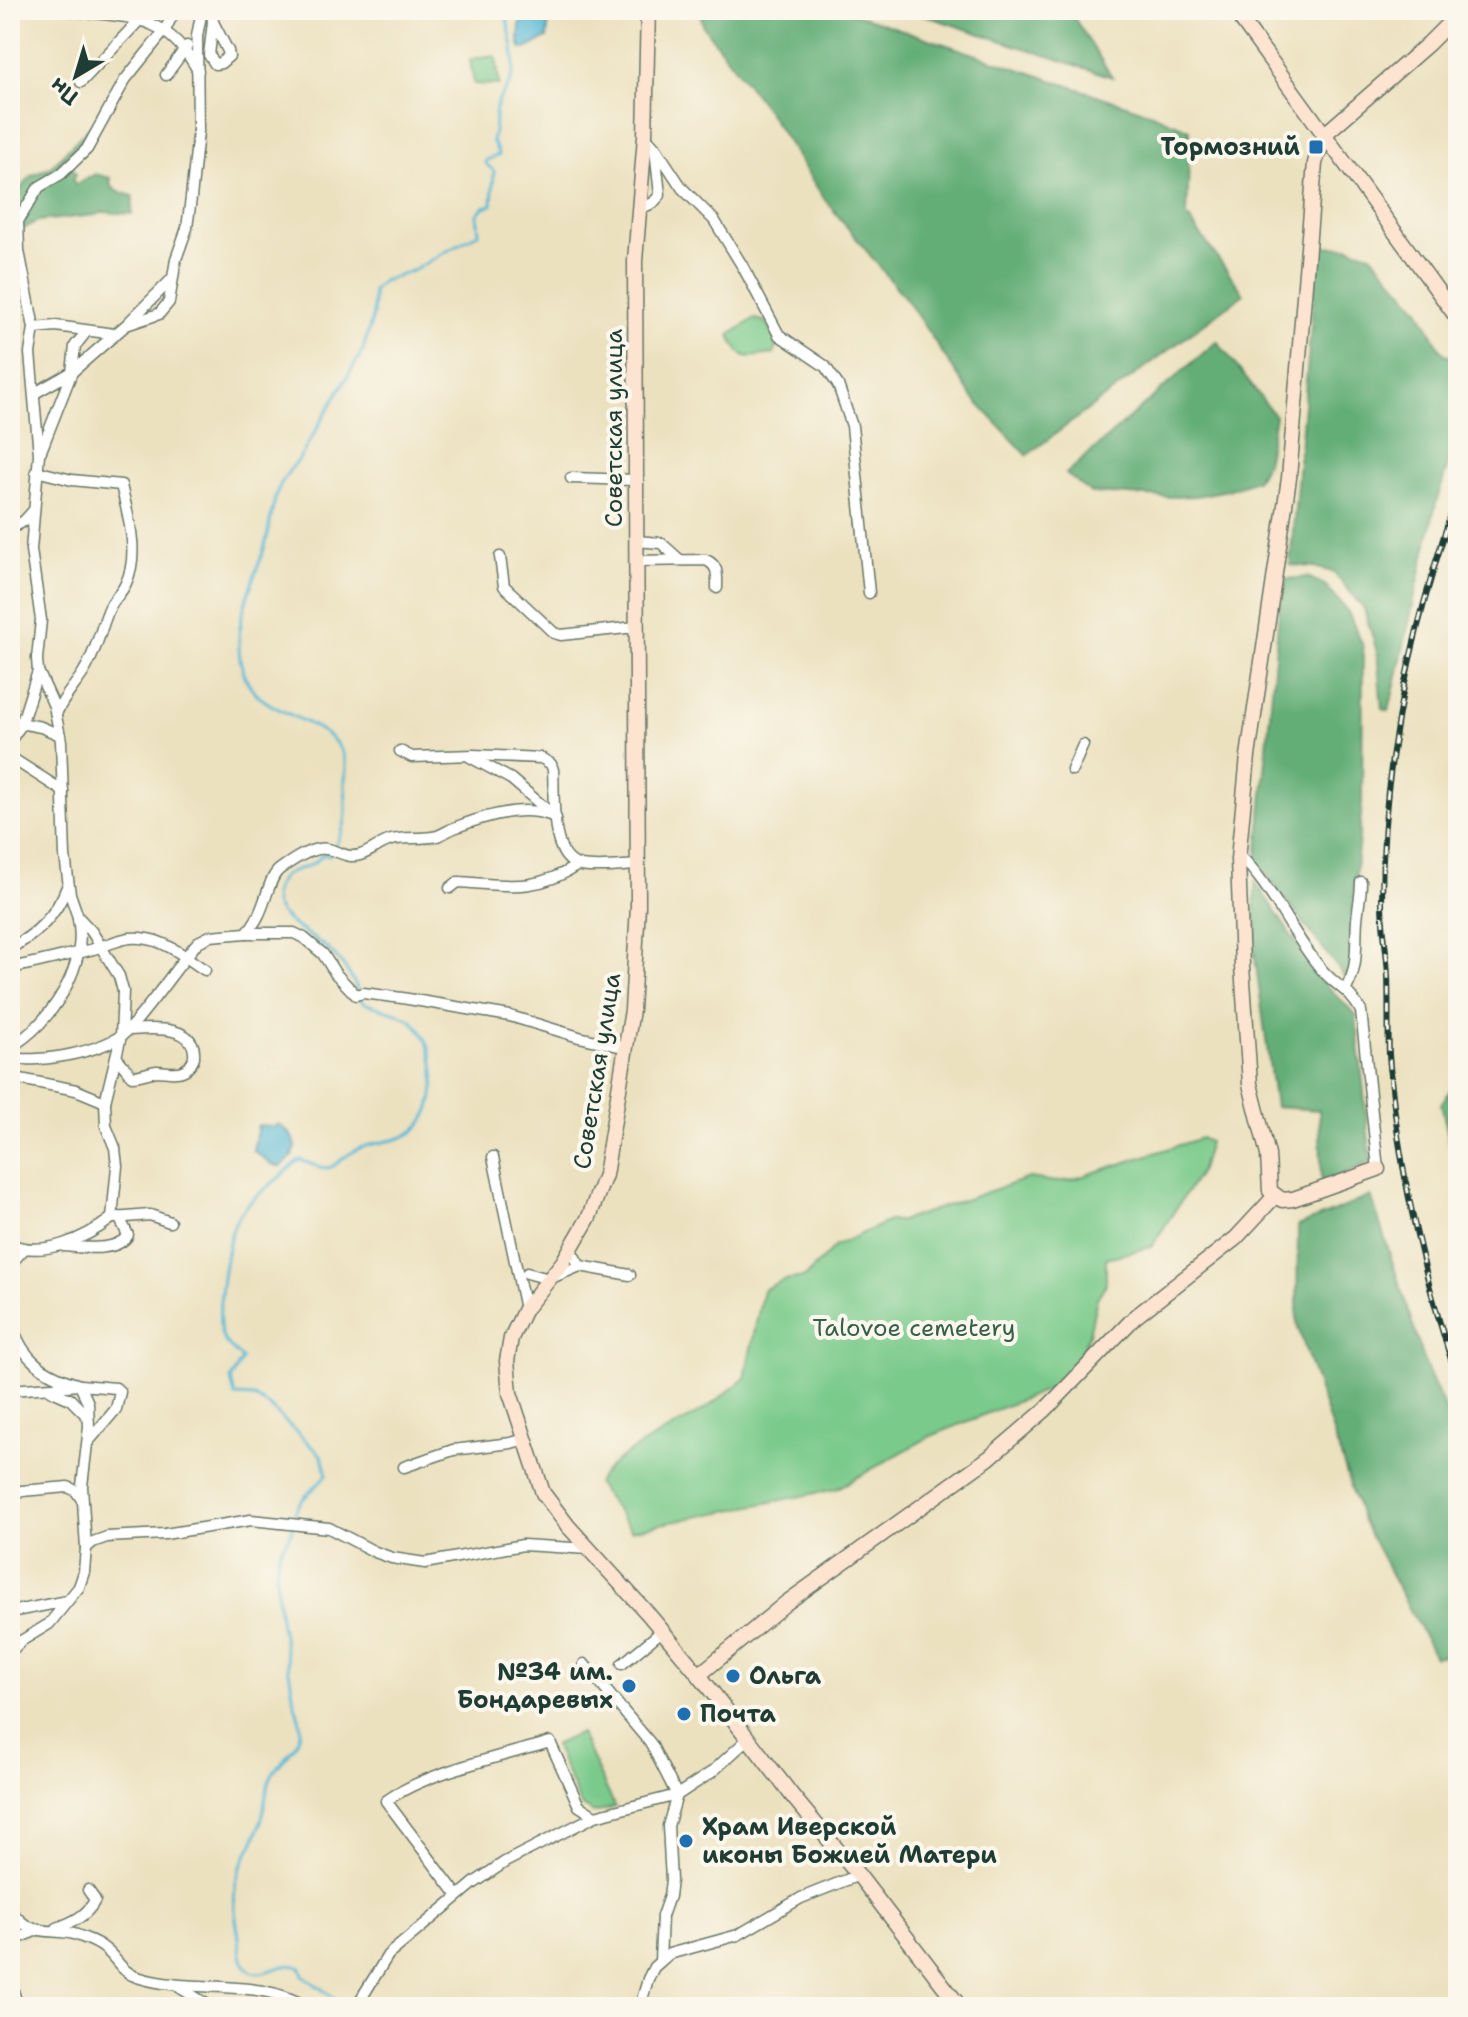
<svg xmlns="http://www.w3.org/2000/svg" width="1468" height="2017" font-family="'Shantell Sans',sans-serif">
  <style>
    .green { fill: #7aca8b; stroke: #4c8460; stroke-width: 2 }
    .forest { fill: #63ae77; stroke: #417656; stroke-width: 2 }
    .water { fill: #57b8d5; stroke: #3b7a84; stroke-width: 2 }
    .lines { fill: none; stroke-linecap: round; stroke-linejoin: round }
    .stream { stroke: #57b8d5; stroke-width: 3 }
    .street-casing { stroke: #677665; stroke-width: 13 }
    .secondary-casing { stroke: #677665; stroke-width: 17 }
    .street { stroke: #fff; stroke-width: 10 }
    .secondary { stroke: #fde4d1; stroke-width: 14 }
    .rail-casing { stroke: #1f3d34; stroke-width: 6 }
    .rail { stroke: #fbf7ec; stroke-width: 3; stroke-dasharray: 9; stroke-linecap: butt }
    .poi-dot { fill: #1f6fb2; stroke: #fbf7ec; stroke-width: 3 }
    .labels { text-anchor: middle; stroke-width: 8; stroke-linejoin: round; paint-order: stroke }
    .poi-label { font-size: 24px; font-weight: bold; fill: #1f3d34; stroke: #fbf7ec; text-anchor: start }
    .street-label { font-size: 24px; fill: #1f3d34; stroke: #fbf7ec }
    .park-label { font-size: 24px; fill: #36604a; stroke: #fbf7ec }
  </style>
  <rect width="100%" height="100%" fill="#fbf7ec"/>
  <filter id="ink" filterUnits="userSpaceOnUse"><feTurbulence type="fractalNoise" baseFrequency=".0125" numOctaves="2"/><feDisplacementMap in="SourceGraphic" scale="16" xChannelSelector="R" yChannelSelector="G"/><feConvolveMatrix kernelMatrix="1 2 1 2 8 2 1 2 1" color-interpolation-filters="sRGB"/></filter>
  <filter id="wash" filterUnits="userSpaceOnUse"><feTurbulence type="fractalNoise" baseFrequency=".006" numOctaves="4" result="noise"/><feDisplacementMap in="SourceGraphic" scale="32" xChannelSelector="R" yChannelSelector="G"/><feGaussianBlur stdDeviation="1.8" result="paint"/><feColorMatrix in="noise" values="0 0 0 0 0 0 0 0 0 0 0 0 0 0 0 0 0 1.4 0 .05"/><feComposite in="paint" operator="in"/></filter>
  <g filter="url(#wash)">
    <rect width="100%" height="100%" fill="#ece1bf"/>
    <g class="green">
      <path d="M496 56 499 85 474 84 470 59Z"/>
      <path d="M754 319 764 321C773 331 779 341 774 354 747 357 740 363 730 335Z"/>
      <path d="M1201 1138 1209 1142 1201 1170 1151 1247 1106 1258V1284L1097 1298 1089 1334 1068 1381 931 1436 836 1489 631 1530 597 1484C607 1457 679 1426 705 1409 719 1400 732 1388 745 1378L763 1290 783 1280 805 1277 835 1246 889 1221H901L1029 1178 1056 1182 1071 1180Z"/>
      <path d="M580 1733 615 1807 594 1813 581 1805 554 1745Z"/>
    </g>
    <g class="forest">
      <path d="M700 10H843L1147 112 1190 130 1187 216 1244 294 1027 455 973 398 906 299 825 200 769 113 703 26Z"/>
      <path d="M908 10H1069L1112 77Z"/>
      <path d="M87 129 85 141 69 161 76 174 73 180 76 185 95 174 111 178 110 184 116 191 133 196 132 214 103 212 96 215 38 221 23 229 21 210 14 205 12 199 31 176 51 167Z"/>
      <path d="M1318 246 1348 247 1371 254 1419 309 1441 351 1458 362V433L1436 503 1389 711 1382 709 1377 652 1364 609 1333 572 1314 567 1290 565Z"/>
      <path d="M1217 341 1275 416 1266 463 1256 480 1228 490 1196 496 1166 497 1091 493 1066 474Z"/>
      <path d="M1307 577 1325 585 1348 612 1363 646 1362 804 1352 913 1351 964 1347 980 1257 862 1279 611 1287 579Z"/>
      <path d="M1255 881 1320 979 1356 1015 1371 1162 1322 1184 1319 1110 1275 1107 1254 950Z"/>
      <path d="M1458 1078V1180L1441 1104Z"/>
      <path d="M1371 1196 1427 1369 1458 1439V1653L1435 1657 1362 1520 1297 1324 1298 1226Z"/>
    </g>
    <g class="water">
      <path d="M521 10H550L547 38 525 49H522L519 42Z"/>
      <path d="M278 1124C289 1131 294 1137 296 1149L292 1154 294 1155 281 1167 271 1164 253 1150 258 1125 275 1127Z"/>
    </g>
    <g class="lines">
      <path class="stream" d="M346 2007 303 1975 301 1968C281 1956 255 1990 243 1961 239 1952 240 1941 238 1931 234 1910 232 1892 239 1872 245 1855 257 1840 261 1822 266 1806 264 1791 272 1775 279 1761 295 1752 299 1736 304 1721 294 1708 293 1695 288 1658 271 1591 278 1556 280 1547 289 1539 292 1530 294 1522 294 1512 298 1506 305 1495 318 1485 327 1475L322 1456 269 1406 254 1397 235 1396 231 1379 242 1359C236 1351 225 1346 222 1336 215 1317 227 1235 237 1219 251 1195 278 1182 296 1162L301 1160C338 1176 328 1165 356 1150 374 1140 398 1144 415 1130 443 1108 439 1045 413 1022 400 1011 378 1009 362 1002 355 980 345 966 329 950 309 931 254 914 282 878 292 866 309 872 323 854L329 856C346 830 348 819 345 787 344 781 346 775 346 769 343 716 265 722 246 679 228 638 248 594 262 555 276 516 266 493 298 461L363 350 373 315V290L383 281 412 271 479 233 477 214 484 207 492 205 494 171 485 163 486 160 499 155 492 140C496 129 494 119 496 108 498 98 507 90 511 80 519 59 509 31 505 10"/>
    </g>
  </g>
  <g filter="url(#ink)">
    <g class="lines">
      <defs>
        <g id="street">
          <path d="M66 10C125 18 166 11 198 71"/>
          <path d="M212 10 213 22 209 55 215 64 221 63 229 56 228 51 213 22"/>
          <path d="M166 75 187 46"/>
          <path d="M81 82 149 10"/>
          <path d="M645 136 655 147 682 188 714 220 743 267 779 335 825 366 838 385 852 426 869 593"/>
          <path d="M639 209 653 203 660 195 655 149"/>
          <path d="M130 321 172 279"/>
          <path d="M34 328 56 326 114 334"/>
          <path d="M35 393 72 372 126 325 159 314 169 302 176 259 187 228 191 198 198 132 197 36 202 10"/>
          <path d="M41 451 72 372 75 346 87 331"/>
          <path d="M36 471 72 480 121 485C128 516 140 553 126 583 122 593 113 599 109 609 100 630 96 653 83 673 74 687 63 698 56 714"/>
          <path d="M571 478 635 480"/>
          <path d="M10 529 24 521 33 511"/>
          <path d="M636 541 661 543 680 560"/>
          <path d="M500 557 504 586 554 633 561 635 636 627"/>
          <path d="M636 561 706 560C719 566 717 575 717 588"/>
          <path d="M10 721 41 727 60 735"/>
          <path d="M10 741 21 725 38 671"/>
          <path d="M400 751 412 757 474 755 541 758 551 764 553 770C555 796 548 859 581 866 599 869 619 866 637 865"/>
          <path d="M10 757 63 791"/>
          <path d="M470 757 511 779 552 814"/>
          <path d="M1072 770 1083 745"/>
          <path d="M1239 855C1274 888 1291 935 1323 971 1338 988 1349 989 1361 1011L1378 1169"/>
          <path d="M450 888 458 882C506 885 535 893 578 865"/>
          <path d="M247 933H294L304 938 323 954 335 973 356 995 363 993 402 998 510 1016 579 1037 627 1048"/>
          <path d="M10 948C37 935 56 915 67 887"/>
          <path d="M10 968C37 963 63 956 90 950 117 943 126 932 156 941 175 947 189 960 205 970"/>
          <path d="M1346 989C1359 966 1355 946 1357 920 1358 907 1361 895 1361 882"/>
          <path d="M10 1047C51 1024 88 966 78 919"/>
          <path d="M10 1057C37 1065 108 1051 128 1030 154 1002 174 970 198 942L210 936 246 933C267 913 266 879 280 869 290 862 307 850 319 849 334 846 344 860 360 855 370 852 378 845 388 841 404 836 422 840 437 836 443 834 449 830 454 828 482 817 528 802 556 818"/>
          <path d="M117 1058 132 1076C141 1076 149 1072 157 1071 165 1071 175 1074 182 1071 188 1069 193 1063 194 1057 197 1023 149 1029 128 1030"/>
          <path d="M10 1077 76 1090 105 1102"/>
          <path d="M493 1157 525 1309"/>
          <path d="M114 1218 150 1215 170 1222"/>
          <path d="M10 1244C43 1258 85 1239 112 1218L117 1166 115 1148 106 1126 105 1102 121 1036 123 991 119 976 106 955 92 932 78 917 70 894 65 856 61 741 54 706 38 671 37 659 41 620 31 550 39 454 30 353 34 328 19 251 18 221 39 187 61 174 87 149 125 80 165 30 175 10"/>
          <path d="M63 1246C82 1247 117 1253 128 1235L119 1217"/>
          <path d="M570 1249 580 1266 630 1275"/>
          <path d="M10 1270 13 1261 24 1249"/>
          <path d="M527 1273 549 1279 580 1266"/>
          <path d="M10 1315C18 1357 42 1374 80 1385L88 1403 89 1427 82 1486 86 1548 84 1572 79 1587 49 1624 21 1641 10 1652"/>
          <path d="M10 1390 80 1385 116 1388 120 1392 116 1409 88 1442"/>
          <path d="M50 1390 70 1399 87 1416"/>
          <path d="M404 1467 453 1450 511 1443 525 1439"/>
          <path d="M10 1492 68 1487 76 1491 82 1500"/>
          <path d="M86 1548 93 1542 107 1537 165 1534 251 1520 329 1528 375 1552 392 1558 425 1563 523 1545 589 1549"/>
          <path d="M10 1612 67 1601"/>
          <path d="M584 1664 651 1744 677 1795 668 1826 671 1880 669 1896 662 1916 660 1961"/>
          <path d="M622 1664 662 1631"/>
          <path d="M458 1896 386 1801C428 1771 501 1757 550 1742L579 1806 595 1816"/>
          <path d="M10 1911C16 1916 22 1924 29 1927 44 1934 62 1929 77 1935 87 1939 98 1942 105 1949 117 1958 121 1972 137 1977 192 1995 257 1976 307 2007"/>
          <path d="M57 1928C73 1922 87 1916 95 1900L88 1890"/>
          <path d="M10 1942 37 1930"/>
          <path d="M10 1981 18 2007"/>
          <path d="M179 1987 211 2007"/>
          <path d="M361 1999 388 1955 474 1883 505 1862 595 1816 677 1795 712 1772 748 1739"/>
          <path d="M645 2007 642 2000 648 1979 654 1967 669 1954 738 1935 801 1898 859 1875"/>
          <path d="M945 2007 955 1999"/>
        </g>
        <g id="secondary">
          <path d="M648 10 645 136 635 261 638 906 632 1010 605 1175 589 1217 563 1262 525 1309 511 1338 507 1361 510 1393 543 1493 568 1526 649 1615 699 1675 794 1798 860 1877 960 2007"/>
          <path d="M1234 10 1458 319"/>
          <path d="M1378 1169 1293 1199 1282 1200 1270 1191 1268 1155 1250 1084 1242 966 1238 859 1248 756 1289 478 1315 163 1325 134 1428 44 1458 14"/>
          <path d="M699 1675 786 1603 989 1458 1045 1410 1135 1317 1236 1238 1275 1196"/>
        </g>
      </defs>
      <use href="#street" class="street-casing"/>
      <use href="#secondary" class="secondary-casing"/>
      <use href="#street" class="street"/>
      <use href="#secondary" class="secondary"/>
      <defs>
        <path id="rail" d="M1458 493C1430 575 1406 659 1394 745 1386 797 1382 851 1382 903 1382 927 1387 951 1388 976 1389 1002 1388 1028 1389 1055 1397 1163 1424 1278 1458 1381"/>
      </defs>
      <use href="#rail" class="rail-casing"/>
      <use href="#rail" class="rail"/>
    </g>
  </g>
  <g class="poi-dot">
    <rect x="1308" y="139" width="16" height="16" rx="4"/>
    <circle cx="733" cy="1676" r="8"/>
    <circle cx="629" cy="1686" r="8"/>
    <circle cx="684" cy="1714" r="8"/>
    <circle cx="686" cy="1841" r="8"/>
  </g>
  <g class="labels">
    <g class="poi-label">
      <text x="1300" y="155" text-anchor="end">Тормозний</text>
      <text x="613" y="1680" text-anchor="end">№34 им.<tspan x="613" dy="28">Бондаревых</tspan></text>
      <text x="749" y="1684">Ольга</text>
      <text x="700" y="1722">Почта</text>
      <text x="702" y="1835">Храм Иверской<tspan x="702" dy="28">иконы Божией Матери</tspan></text>
    </g>
    <g class="street-label">
      <text transform="translate(614 428) rotate(-90)" y="8">Советская улица</text>
      <text transform="translate(597 1071) rotate(-81)" y="8">Советская улица</text>
    </g>
    <g class="park-label">
      <text x="914" y="1336">Talovoe cemetery</text>
    </g>
  </g>
  <rect width="1468" height="2017" fill="none" stroke="#fbf7ec" stroke-width="40"/>
  <g transform="translate(76 76) rotate(218)" stroke="#fbf7ec" stroke-width="6" paint-order="stroke">
  <path d="M0-6L14 30L0 20L-14 30Z" fill="#1f3d34"/>
  <text y="-12" font-size="22" font-weight="bold" text-anchor="middle" fill="#1f3d34">Пн</text>
  </g>
</svg>
